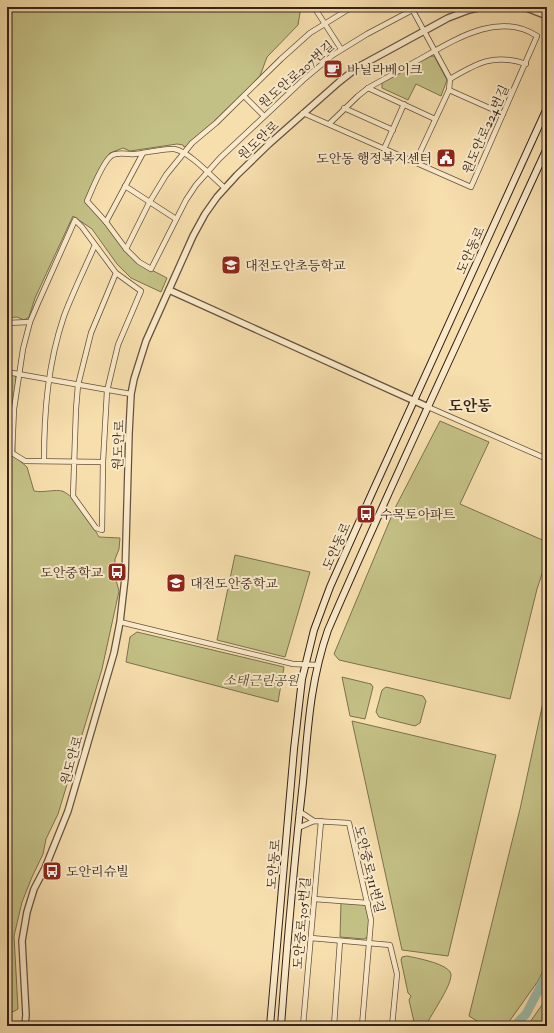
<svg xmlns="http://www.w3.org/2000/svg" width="554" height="1033" font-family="'IM FELL Double Pica','Noto Serif KR',serif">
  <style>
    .green { fill: #c3c085; stroke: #7c7150 }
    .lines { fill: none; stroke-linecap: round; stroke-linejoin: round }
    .river { stroke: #9dbca9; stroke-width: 9 }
    .minor-casing { stroke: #66513f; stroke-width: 6 }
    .tertiary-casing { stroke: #66513f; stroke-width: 8 }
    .secondary-casing { stroke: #36221a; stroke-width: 8 }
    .minor { stroke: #faeaca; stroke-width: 4.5 }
    .tertiary { stroke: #faeaca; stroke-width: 5.5 }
    .secondary { stroke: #faeaca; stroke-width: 6 }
    .labels { text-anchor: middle; stroke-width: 4; stroke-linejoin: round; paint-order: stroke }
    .poi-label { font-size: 13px; fill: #36221a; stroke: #faeaca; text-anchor: start }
    .street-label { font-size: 13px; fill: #36221a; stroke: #faeaca }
    .park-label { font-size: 13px; font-style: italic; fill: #594a35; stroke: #faeaca }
    .quarter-label { font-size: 15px; font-weight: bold; fill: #36221a; stroke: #faeaca }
  </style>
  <rect width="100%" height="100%" fill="#f7dead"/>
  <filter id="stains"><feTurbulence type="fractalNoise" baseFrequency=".005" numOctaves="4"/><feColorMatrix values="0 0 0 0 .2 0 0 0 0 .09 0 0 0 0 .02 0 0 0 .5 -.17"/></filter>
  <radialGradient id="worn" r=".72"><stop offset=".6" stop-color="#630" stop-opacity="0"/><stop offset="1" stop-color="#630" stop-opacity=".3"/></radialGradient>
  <g class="green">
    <path d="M7 7H301L298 25 267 57 260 76 218 120 189 146 184 147 183 145 177 144 130 151 123 148 110 153 86 202 138 263 167 278 161 292 131 278 117 264 92 229 73 216 35 298 29 317 24 320 17 317 7 318Z"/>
    <path d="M430 56H434L447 80 441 96 416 84 408 100 382 88V83Z"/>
    <path d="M7 374 15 375 16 378 14 415 15 453 12 454 27 467 34 491C43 493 56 489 62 491 75 495 92 525 99 537L120 538 119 549 115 559V576L119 591 102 669 58 814 46 839 43 854 32 877 22 902 14 936 18 1009 7 1015Z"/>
    <path d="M440 421 489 442 460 504 547 542V559L537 589 510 699 339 660 334 654 395 508Z"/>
    <path d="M235 555 310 572 285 657 217 640Z"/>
    <path d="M137 632 284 667 278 702 126 662 130 637Z"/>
    <path d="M342 677 371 684 373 687 365 719 350 716Z"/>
    <path d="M547 684V963L538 981 506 1026H485L469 1016 520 809Z"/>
    <path d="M386 687 423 696 426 701 420 723 415 726 379 717 376 712 382 690Z"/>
    <path d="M352 721 496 755 448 956 402 950Z"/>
    <path d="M341 902 364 904C372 911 369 927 368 937L364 939 340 937Z"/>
    <path d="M407 956C416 958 451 964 451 975 451 987 431 1014 426 1026H415L409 1000 411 996 408 993 401 960 402 957Z"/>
    <path d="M547 998V1026H524L530 1022Z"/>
  </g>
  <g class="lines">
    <path class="river" d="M514 1026 526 1014 547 974"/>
    <defs>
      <g id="minor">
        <path d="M314 7 341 49"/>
        <path d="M411 7 450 79"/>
        <path d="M368 88 435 119"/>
        <path d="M449 90 503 114"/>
        <path d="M244 96 264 116"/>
        <path d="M344 108 393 130"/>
        <path d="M303 113 471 187 537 36C499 11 456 39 422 58 404 68 386 78 368 88L358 96 329 124"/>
        <path d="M384 149 404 104"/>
        <path d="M415 163 449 90 450 79C477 63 494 53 526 64"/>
        <path d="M125 186 176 219"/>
        <path d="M225 188C213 178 189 151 174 149 165 148 145 153 135 154 128 155 118 151 111 156 102 163 92 190 87 201L106 222 126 249 139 262 151 269 186 200 196 185 220 158 303 80 333 55 367 34 418 7"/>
        <path d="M106 222 143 153"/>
        <path d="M126 249 149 203 166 175 192 143 216 123 281 59 310 33 352 7"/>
        <path d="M7 323 30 322"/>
        <path d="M7 372 131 394"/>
        <path d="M428 407 547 459"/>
        <path d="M44 461C44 411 48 363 64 316 73 292 85 268 95 245"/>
        <path d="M103 462 25 461 12 453 14 409 23 349 30 322 38 303 75 220 82 227 116 273 141 291 118 345 107 391 103 462 102 530 96 528 73 496 76 409 78 385 91 333 116 273"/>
        <path d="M120 622 293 664 317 665"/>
        <path d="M299 811 314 821"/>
        <path d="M298 828 314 821 349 823 371 920 362 1026"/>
        <path d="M314 899 368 903"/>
        <path d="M311 938 390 945 397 974 392 1026"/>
        <path d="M303 1026 321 821"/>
        <path d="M334 1026 340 941"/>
      </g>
      <g id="tertiary">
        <path d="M524 7 547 16"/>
        <path d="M169 290 428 407"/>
        <path d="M25 1026 26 1015 22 941 27 912 34 889 45 868 68 811 114 653 120 622 125 578 129 433 131 394 134 379 146 341 193 236 205 214 217 197 237 175 269 144 339 82 358 67 448 18 469 10 482 7"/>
      </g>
      <g id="secondary">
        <path d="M270 1026 294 749 302 679 314 630 330 587 372 493 547 108"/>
        <path d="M281 1026C287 945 294 863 303 782 308 728 310 682 328 630 398 468 474 308 547 148"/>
      </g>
    </defs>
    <use href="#minor" class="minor-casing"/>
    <use href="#tertiary" class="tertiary-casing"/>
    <use href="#secondary" class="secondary-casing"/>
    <use href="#minor" class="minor"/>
    <use href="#tertiary" class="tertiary"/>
    <use href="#secondary" class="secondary"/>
  </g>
  <defs>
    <symbol id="cafe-square" viewBox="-11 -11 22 22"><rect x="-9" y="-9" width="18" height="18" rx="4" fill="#8f2418" stroke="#faeaca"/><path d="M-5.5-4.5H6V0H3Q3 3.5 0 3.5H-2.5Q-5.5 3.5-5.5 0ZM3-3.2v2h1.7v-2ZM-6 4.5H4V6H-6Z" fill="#fff"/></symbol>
    <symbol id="civic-square" viewBox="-11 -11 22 22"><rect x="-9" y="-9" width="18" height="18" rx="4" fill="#8f2418" stroke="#faeaca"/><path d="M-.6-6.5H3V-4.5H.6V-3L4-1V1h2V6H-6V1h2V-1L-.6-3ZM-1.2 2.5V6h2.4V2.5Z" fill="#fff"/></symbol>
    <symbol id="school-square" viewBox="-11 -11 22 22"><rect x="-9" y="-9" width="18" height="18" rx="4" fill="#8f2418" stroke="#faeaca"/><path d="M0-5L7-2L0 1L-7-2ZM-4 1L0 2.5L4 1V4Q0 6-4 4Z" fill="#fff"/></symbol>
    <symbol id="bus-square" viewBox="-11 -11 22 22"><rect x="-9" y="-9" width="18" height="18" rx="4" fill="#8f2418" stroke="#faeaca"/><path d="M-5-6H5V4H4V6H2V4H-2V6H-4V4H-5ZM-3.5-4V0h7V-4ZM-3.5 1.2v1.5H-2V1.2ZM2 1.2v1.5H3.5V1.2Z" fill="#fff"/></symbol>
  </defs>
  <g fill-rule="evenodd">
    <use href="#cafe-square" x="322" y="58" width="22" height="22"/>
    <use href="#civic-square" x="435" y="147" width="22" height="22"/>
    <use href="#school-square" x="220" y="254" width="22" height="22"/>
    <use href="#bus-square" x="355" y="503" width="22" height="22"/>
    <use href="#bus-square" x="106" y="561" width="22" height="22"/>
    <use href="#school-square" x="165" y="572" width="22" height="22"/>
    <use href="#bus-square" x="41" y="860" width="22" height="22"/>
  </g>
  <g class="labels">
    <g class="poi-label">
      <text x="347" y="74">바닐라베이크</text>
      <text x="432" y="163" text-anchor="end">도안동 행정복지센터</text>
      <text x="245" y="270">대전도안초등학교</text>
      <text x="380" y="519">수목토아파트</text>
      <text x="103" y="577" text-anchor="end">도안중학교</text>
      <text x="190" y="588">대전도안중학교</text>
      <text x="66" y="876">도안리슈빌</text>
    </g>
    <g class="street-label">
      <text transform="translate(296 74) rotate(-41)" y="5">원도안로207번길</text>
      <text transform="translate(485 129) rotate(-66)" y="5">원도안로224번길</text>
      <text transform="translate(258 140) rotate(-43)" y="5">원도안로</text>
      <text transform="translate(470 250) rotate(-66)" y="5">도안동로</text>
      <text transform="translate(118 445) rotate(-88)" y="5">원도안로</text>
      <text transform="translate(336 546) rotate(-66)" y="5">도안동로</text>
      <text transform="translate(71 760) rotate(-74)" y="5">원도안로</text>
      <text transform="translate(273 864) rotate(-85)" y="5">도안동로</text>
      <text transform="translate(370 869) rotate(76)" y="5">도안중로311번길</text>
      <text transform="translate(301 923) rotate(-85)" y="5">도안중로305번길</text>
    </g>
    <g class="park-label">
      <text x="261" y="685">소태근린공원</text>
    </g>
    <g class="quarter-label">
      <text x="470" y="411">도안동</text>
    </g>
  </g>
  <rect width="554" height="1033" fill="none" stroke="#f7dead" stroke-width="24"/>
  <rect x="8" y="8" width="538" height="1017" fill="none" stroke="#36221a" stroke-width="2"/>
  <rect x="12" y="12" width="530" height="1009" fill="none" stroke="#36221a"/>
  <rect width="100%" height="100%" filter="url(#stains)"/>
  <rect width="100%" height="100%" fill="url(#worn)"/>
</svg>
